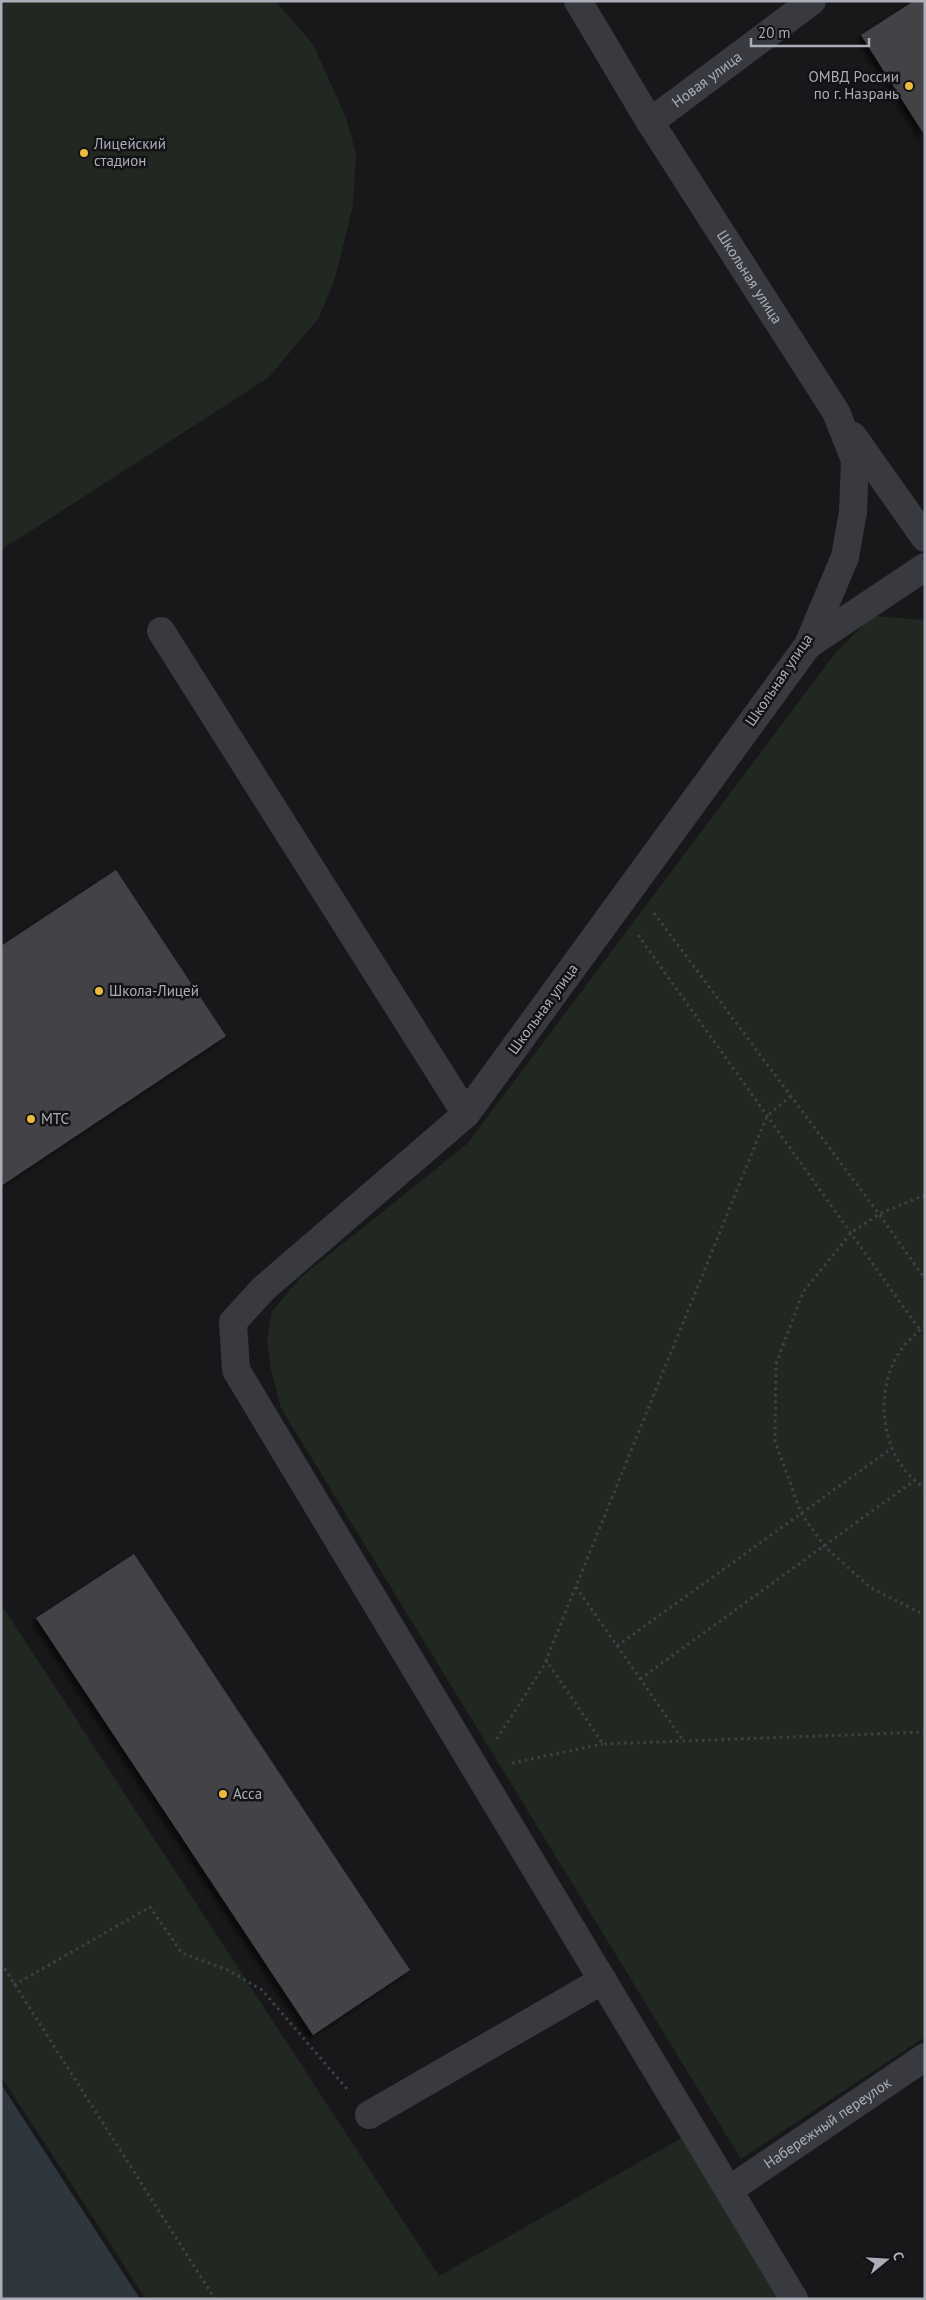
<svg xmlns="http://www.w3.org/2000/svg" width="926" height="2300" font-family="'PT Sans',sans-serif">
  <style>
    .green { fill: #202821 }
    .water { fill: #2e363e }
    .building { fill: #424347; filter: url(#shadow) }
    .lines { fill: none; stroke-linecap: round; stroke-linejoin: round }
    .path { stroke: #3f4146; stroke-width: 3; stroke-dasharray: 2.5 4; stroke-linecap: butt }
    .minor { stroke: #393a3f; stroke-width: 28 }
    .poi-dot { fill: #ebba3f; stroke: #131315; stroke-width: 2 }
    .labels { text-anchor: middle; stroke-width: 5; stroke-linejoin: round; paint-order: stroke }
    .poi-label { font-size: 15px; fill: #abaeb9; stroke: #131315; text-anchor: start }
    .street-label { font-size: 15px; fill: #abaeb9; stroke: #131315 }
  </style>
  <defs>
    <filter id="shadow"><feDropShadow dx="-4.5" dy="4.5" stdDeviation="2.5" flood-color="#0009"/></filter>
  </defs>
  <rect width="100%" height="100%" fill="#18181a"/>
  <g class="green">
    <path d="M1 1H275L313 44 346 118 356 154 353 204 344 243 333 284 318 319 268 378 1 550Z"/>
    <path d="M873 616 925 620V2037L741 2159 281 1408 271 1370 267 1339 272 1311 300 1278 468 1143 837 651Z"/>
    <path d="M1 1604 439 2276 694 2131 794 2299H146L1 2076Z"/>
  </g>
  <path class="water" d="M1 2084 140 2299H1Z"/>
  <g class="building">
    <path d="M914 1H925V136L861 35Z"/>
    <path d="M116 870 226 1036 1 1186V946Z"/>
    <path d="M134 1554 410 1970 313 2035 36 1618Z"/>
  </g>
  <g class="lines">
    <g class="path">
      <path d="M654 913 879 1214 925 1279"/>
      <path d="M638 935 920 1330"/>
      <path d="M791 1096 767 1116 546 1660 603 1744 925 1732"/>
      <path d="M925 1195 879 1214 851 1233 803 1292 776 1364 775 1441 801 1513 824 1546 871 1588 925 1615"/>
      <path d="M925 1325C918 1333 909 1339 903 1347 877 1381 878 1437 905 1470 910 1477 918 1483 925 1489"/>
      <path d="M576 1587 683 1740"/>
      <path d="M617 1646 892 1448"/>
      <path d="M640 1679 915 1480"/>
      <path d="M497 1739 547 1661"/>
      <path d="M512 1763 603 1744"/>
      <path d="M1 1963 215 2299"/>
      <path d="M14 1985 150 1907 182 1953 228 1970 262 1990 347 2089"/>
    </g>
    <g class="minor">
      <path id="s1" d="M578 1 650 122 836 412 855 460 853 512 845 557 808 645 466 1114 263 1289 233 1322 236 1370 794 2299"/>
      <path id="s2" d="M650 122 812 1"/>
      <path d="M853 436 925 538"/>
      <path d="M161 631 466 1114"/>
      <path d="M808 645 925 567"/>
      <path d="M369 2115 603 1980"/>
      <path id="s3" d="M729 2190 925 2057"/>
    </g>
  </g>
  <g class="poi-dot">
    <circle cx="909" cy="86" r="5"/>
    <circle cx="84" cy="153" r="5"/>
    <circle cx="99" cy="991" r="5"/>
    <circle cx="31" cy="1119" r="5"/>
    <circle cx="223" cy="1794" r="5"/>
  </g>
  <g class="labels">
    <g class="poi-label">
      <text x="899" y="82" text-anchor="end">ОМВД России<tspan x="899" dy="17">по г. Назрань</tspan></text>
      <text x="94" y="149">Лицейский<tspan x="94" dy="17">стадион</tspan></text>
      <text x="109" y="996">Школа-Лицей</text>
      <text x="41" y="1124">МТС</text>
      <text x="233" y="1799">Асса</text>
    </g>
    <g class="street-label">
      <text dy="5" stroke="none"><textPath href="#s2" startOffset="71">Новая улица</textPath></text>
      <text dy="5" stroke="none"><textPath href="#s1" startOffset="325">Школьная улица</textPath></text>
      <text transform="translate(779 680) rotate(-56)" y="5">Школьная улица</text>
      <text transform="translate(543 1009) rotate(-54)" y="5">Школьная улица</text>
      <text dy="5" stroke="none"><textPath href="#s3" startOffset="119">Набережный переулок</textPath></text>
    </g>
  </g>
  <rect width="926" height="2300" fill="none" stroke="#abaeb9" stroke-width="5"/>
  <g transform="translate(886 2260) rotate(72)" stroke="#131315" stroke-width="4" paint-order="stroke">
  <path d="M0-4L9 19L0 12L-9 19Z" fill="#abaeb9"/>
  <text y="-8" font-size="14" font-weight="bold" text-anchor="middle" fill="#abaeb9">С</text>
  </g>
  <path d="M751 38v8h118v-8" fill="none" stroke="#abaeb9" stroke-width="2.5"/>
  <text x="758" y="38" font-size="15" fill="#abaeb9" stroke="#131315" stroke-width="4" paint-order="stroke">20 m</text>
</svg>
